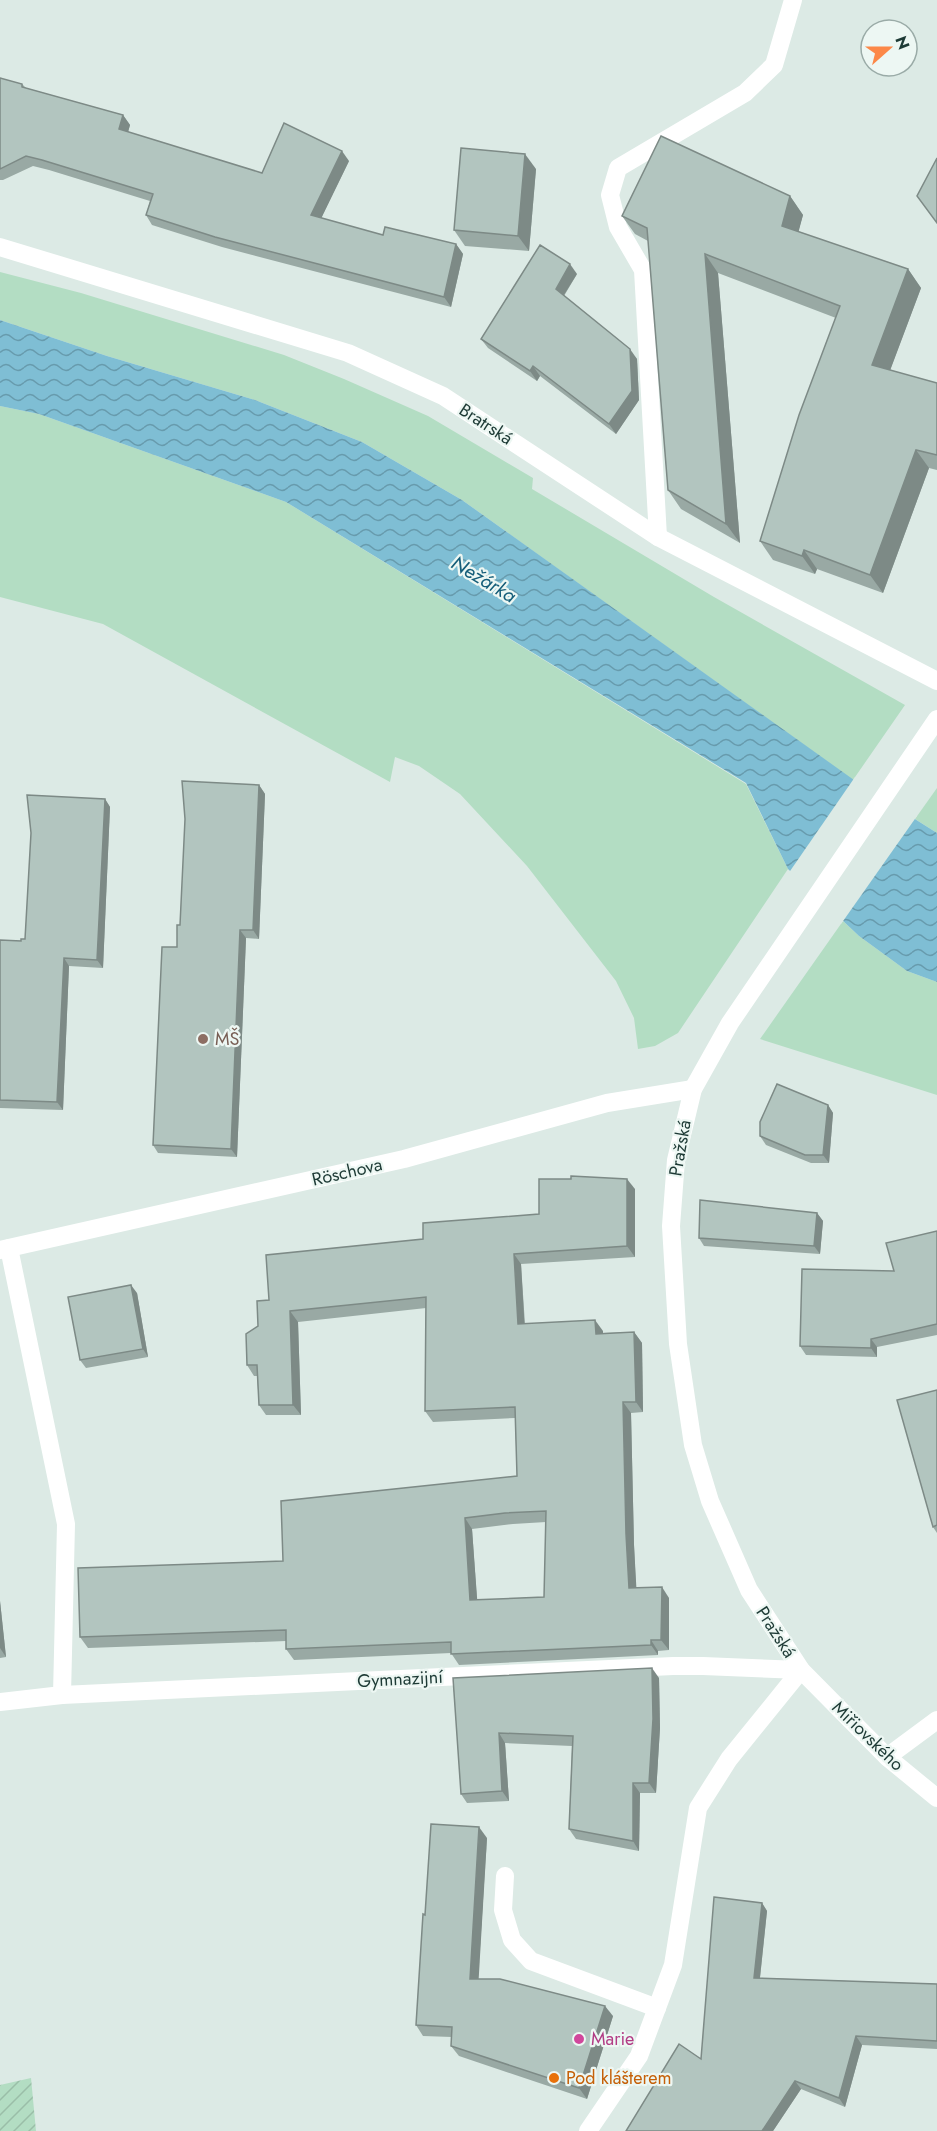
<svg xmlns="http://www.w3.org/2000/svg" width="937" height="2131" font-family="Jost,sans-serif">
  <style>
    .park { fill: #b3ddc3 }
    .garden { fill: url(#garden-furrows) }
    .water { fill: url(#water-waves) }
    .pier { fill: #dceae5 }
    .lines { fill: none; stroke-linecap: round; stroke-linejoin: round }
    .lane { stroke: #fff; stroke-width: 18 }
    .street { stroke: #fff; stroke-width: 18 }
    .wall { fill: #99a9a4; fill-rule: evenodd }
    .shaded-wall { fill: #7d8a86 }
    .building { fill: #b2c5bf; stroke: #7d8a86; stroke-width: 1.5; fill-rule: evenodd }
    .education-dot { fill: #8d6e63; stroke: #edf7f3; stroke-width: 2 }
    .hotel-dot { fill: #d1479c; stroke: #edf7f3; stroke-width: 2 }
    .food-dot { fill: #e8710a; stroke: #edf7f3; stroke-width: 2 }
    .labels { text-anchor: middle; stroke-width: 4.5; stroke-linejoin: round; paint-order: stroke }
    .street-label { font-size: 18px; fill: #1d3a35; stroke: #edf7f3 }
    .education-label { font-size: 18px; fill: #785e54; stroke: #edf7f3; text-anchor: start }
    .hotel-label { font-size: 18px; fill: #b23c85; stroke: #edf7f3; text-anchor: start }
    .food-label { font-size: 18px; fill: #c56008; stroke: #edf7f3; text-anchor: start }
    .water-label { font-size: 20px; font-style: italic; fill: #145d79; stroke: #edf7f3 }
  </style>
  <defs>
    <pattern id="garden-furrows" width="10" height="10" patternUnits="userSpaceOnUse" patternTransform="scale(1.5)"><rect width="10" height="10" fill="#b3ddc3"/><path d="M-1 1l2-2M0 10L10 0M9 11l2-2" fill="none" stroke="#9abea8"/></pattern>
    <pattern id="water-waves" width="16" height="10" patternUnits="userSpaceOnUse" patternTransform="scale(1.5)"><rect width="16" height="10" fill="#7fbed4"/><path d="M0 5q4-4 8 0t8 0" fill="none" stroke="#679bad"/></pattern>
  </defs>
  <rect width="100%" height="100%" fill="#dceae5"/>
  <g class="park">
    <path d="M0 272 81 293 284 355 344 379 428 416 533 478 532 489 714 597 905 705 853 780 462 500 362 442 255 400 107 356 0 320Z"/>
    <path d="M0 406 39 414 286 502 746 784 788 869 678 1033 655 1046 638 1049 634 1018 616 981 527 866 460 794 419 766 395 757 390 782 103 624 0 597Z"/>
    <path d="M937 788V833L915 819Z"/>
    <path d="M843 921 859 936 907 971 937 982V1095L760 1039Z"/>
  </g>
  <path class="garden" d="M31 2078 36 2131H0V2085Z"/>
  <path class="water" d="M0 320 107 356 255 400 362 442 462 500 861 785 937 833V982L907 971 859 936 788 869 746 783 286 502 39 414 0 406Z"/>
  <path class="pier" d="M855 777 917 816 841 924 788 874Z"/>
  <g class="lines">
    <g class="lane">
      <path d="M658 537 643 270 618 227 610 195 618 168 745 93 774 65 793 0"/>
      <path d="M505 1876 503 1910 512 1940 531 1961 657 2008"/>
    </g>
    <g class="street">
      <path d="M0 247 348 353 443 396 658 537 937 681"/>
      <path d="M937 719 730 1023 693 1089 676 1160 671 1226 678 1344 693 1445 710 1501 749 1590 801 1670 887 1757 937 1798"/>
      <path d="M9 1248 66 1524 62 1695"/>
      <path d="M0 1250 404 1159 607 1103 693 1089"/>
      <path d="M0 1702 62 1695 673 1666H703L801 1670"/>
      <path d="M887 1757 937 1720"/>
      <path d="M588 2131 639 2056 673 1965 698 1808 729 1759 801 1670"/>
    </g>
  </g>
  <g class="wall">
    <path d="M0 78 22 84 26 88 123 115 130 125 128 132 262 173 349 161 321 218 383 235 456 244 463 254 451 307 222 247 152 225 146 215 150 201 49 170 33 166 3 180H0Z"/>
    <path d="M536 169 529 251 465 246 454 230Z"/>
    <path d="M790 196 803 215 798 232 908 269 921 288 890 370 937 383V470L929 468 883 593 817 569 815 574 773 560 760 541 836 318 718 273 740 543 681 509 668 490 648 241 635 234 622 216Z"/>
    <path d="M577 274 564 296 637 359 639 400 616 434 540 376 537 381 488 348 481 339Z"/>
    <path d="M259 785 265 794 259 939 246 938 237 1157 158 1153 153 1145 177 947Z"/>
    <path d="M105 799 110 807 103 968 69 966 63 1110 0 1108V940L21 941 25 939Z"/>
    <path d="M828 1105 833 1113 829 1163H811L766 1145 760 1136Z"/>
    <path d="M635 1189V1257L521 1264 525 1324 603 1331V1333L634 1332 642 1343 643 1412 631 1413 634 1545 636 1588 669 1598V1650L658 1651V1655L459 1665 451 1653 294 1660 286 1649V1641L88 1648 80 1637 283 1561 517 1476 515 1418 433 1422 425 1411 426 1308 298 1322 301 1415H266L259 1405 257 1376H254L247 1365 258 1326 269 1300 423 1239 539 1214ZM546 1522 544 1597 477 1600 472 1529 513 1524Z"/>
    <path d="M817 1213 823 1221 820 1254 704 1246 699 1238Z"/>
    <path d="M937 1231V1335L877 1347V1357L806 1355 800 1346 894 1271Z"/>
    <path d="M137 1293 148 1357 86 1368 80 1360Z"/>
    <path d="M937 1390V1533L933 1527Z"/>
    <path d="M0 1601 6 1657 0 1658Z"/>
    <path d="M453 1678H659L660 1728 656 1793H640L639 1851 576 1839 569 1829 572 1746 505 1743 509 1801 467 1803 461 1794Z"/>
    <path d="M487 1838 478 1979 613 2016 587 2099 459 2056 451 2046 452 2037 423 2036 416 2025 425 1915Z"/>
    <path d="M762 1903 767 1911 760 1978 937 1984V2049L862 2045 845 2107 801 2089 773 2131H626L701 2059Z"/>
  </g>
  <g class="shaded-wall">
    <path d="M123 115 130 125 126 139 119 129Z"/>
    <path d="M342 151 349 161 318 225 311 215Z"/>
    <path d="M525 154 536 169 529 251 518 236Z"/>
    <path d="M790 196 803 215 795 245 782 226Z"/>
    <path d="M456 244 463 254 451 307 444 297Z"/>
    <path d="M705 254 718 273 740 543 726 524Z"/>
    <path d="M570 264 577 274 562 298 556 289Z"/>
    <path d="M908 269 921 288 885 384 872 365Z"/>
    <path d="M630 349 637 359 639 400 616 434 609 424Z"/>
    <path d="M533 366 540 376 537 381 530 371Z"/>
    <path d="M916 450 929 468 883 593 870 575Z"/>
    <path d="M804 550 817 569 815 574 802 556Z"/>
    <path d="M259 785 265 794 259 939 253 930Z"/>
    <path d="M105 799 110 807 103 968 97 960Z"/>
    <path d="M240 930 246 938 237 1157 231 1149Z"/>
    <path d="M64 958 69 966 63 1110 57 1102Z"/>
    <path d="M828 1105 833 1113 829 1163 823 1155Z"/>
    <path d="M627 1179 635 1189V1257L627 1246Z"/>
    <path d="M817 1213 823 1221 820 1254 814 1246Z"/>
    <path d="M514 1254 521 1264 525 1334 518 1324Z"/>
    <path d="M131 1285 137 1293 148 1357 143 1349Z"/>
    <path d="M290 1311 298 1322 301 1415 293 1405Z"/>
    <path d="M595 1320 603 1331V1344L596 1334Z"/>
    <path d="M634 1332 642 1343 643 1412 636 1402Z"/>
    <path d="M871 1339 877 1347V1357L871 1348Z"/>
    <path d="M623 1402 631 1413 634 1545 637 1599 629 1588 626 1534Z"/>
    <path d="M465 1518 472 1529 478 1611 470 1600Z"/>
    <path d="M662 1587 669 1598V1650L661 1640Z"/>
    <path d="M0 1601 6 1657 0 1648Z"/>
    <path d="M651 1640 658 1651V1655L651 1645Z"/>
    <path d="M652 1668 659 1678 660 1728 656 1793 649 1783Z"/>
    <path d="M499 1733 505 1743 509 1801 502 1791Z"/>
    <path d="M633 1783 640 1793 639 1851 633 1841Z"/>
    <path d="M479 1827 487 1838 478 1990 470 1979Z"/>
    <path d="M762 1903 767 1911 759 1986 754 1978Z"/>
    <path d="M605 2006 613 2016 587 2099 579 2088Z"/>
    <path d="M856 2036 862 2045 845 2107 839 2098Z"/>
    <path d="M795 2081 801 2089 773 2131H762Z"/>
  </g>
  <g class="building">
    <path d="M0 78 22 84V87L123 115 119 129 262 173 284 123 342 151 311 215 383 235 385 227 456 244 444 297 215 237 146 215 153 194 42 160 26 156 0 169Z"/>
    <path d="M661 136 790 196 782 226 908 269 872 365 937 383V455L916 450 870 575 804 550 802 556 760 541 799 415 840 306 705 254 726 524 668 490 647 228 622 216Z"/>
    <path d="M461 148 525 154 518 236 454 230Z"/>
    <path d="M937 158V223L917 196Z"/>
    <path d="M540 245 570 264 556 289 630 349 632 391 609 424 533 366 530 371 481 339Z"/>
    <path d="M182 781 259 785 253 930H240L231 1149 153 1145 162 947H177V925H180L185 819Z"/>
    <path d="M27 795 105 799 97 960 64 958 57 1102 0 1100V940L21 941V939H25L31 833Z"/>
    <path d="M777 1084 828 1105 823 1155H805L760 1136V1122Z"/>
    <path d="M571 1176 627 1179V1246L514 1254 518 1324 595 1320 596 1334 634 1332 636 1402H623L626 1534 629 1588 662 1587 661 1640H651V1645L451 1654V1642L286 1649V1630L80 1637 78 1568 283 1561 281 1501 517 1476 515 1407 425 1411 426 1297 290 1311 293 1405H259L257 1365H247L246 1334 258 1326 257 1301 269 1300 266 1255 423 1239V1223L539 1214V1179H571ZM546 1511 544 1597 470 1600 465 1518 505 1513Z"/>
    <path d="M700 1200 817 1213 814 1246 699 1238Z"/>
    <path d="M937 1231V1324L871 1339V1348L800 1346 802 1269 894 1271 886 1243Z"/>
    <path d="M131 1285 143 1349 80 1360 68 1297Z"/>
    <path d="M937 1390V1525L933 1527 897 1400Z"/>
    <path d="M652 1668 653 1719 649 1783H633V1841L569 1829 573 1736 499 1733 502 1791 461 1794 453 1678Z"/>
    <path d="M431 1824 479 1827 470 1979H500L605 2006 579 2088 451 2046 452 2027 416 2025 423 1914 425 1915Z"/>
    <path d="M714 1897 762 1903 754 1978 937 1984V2041L856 2036 839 2098 795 2081 762 2131H626L679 2044 701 2059Z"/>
  </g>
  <circle class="education-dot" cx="203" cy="1039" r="6"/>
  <circle class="hotel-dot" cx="579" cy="2039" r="6"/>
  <circle class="food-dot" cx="554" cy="2078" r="6"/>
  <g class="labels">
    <g class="street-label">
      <text transform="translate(486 424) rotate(33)" y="6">Bratrská</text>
      <text transform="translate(680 1148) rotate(-80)" y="6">Pražská</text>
      <text transform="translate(347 1172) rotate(-13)" y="6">Röschova</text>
      <text transform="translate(776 1632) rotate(57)" y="6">Pražská</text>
      <text transform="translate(400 1679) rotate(-3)" y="6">Gymnazijní</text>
      <text transform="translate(868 1736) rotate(44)" y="6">Miřiovského</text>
    </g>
    <g class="education-label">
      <text x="215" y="1045">MŠ</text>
    </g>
    <g class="hotel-label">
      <text x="591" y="2045">Marie</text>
    </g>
    <g class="food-label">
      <text x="566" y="2084">Pod klášterem</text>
    </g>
    <g class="water-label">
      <text transform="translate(484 579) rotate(31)" y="7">Nežárka</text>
    </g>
  </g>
  <g transform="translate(889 48) rotate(69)"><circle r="28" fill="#edf7f3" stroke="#9aaba7" stroke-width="1.5"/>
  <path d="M0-4.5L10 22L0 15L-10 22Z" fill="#fc8848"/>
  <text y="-9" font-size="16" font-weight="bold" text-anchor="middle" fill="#1d3a35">N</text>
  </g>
</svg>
